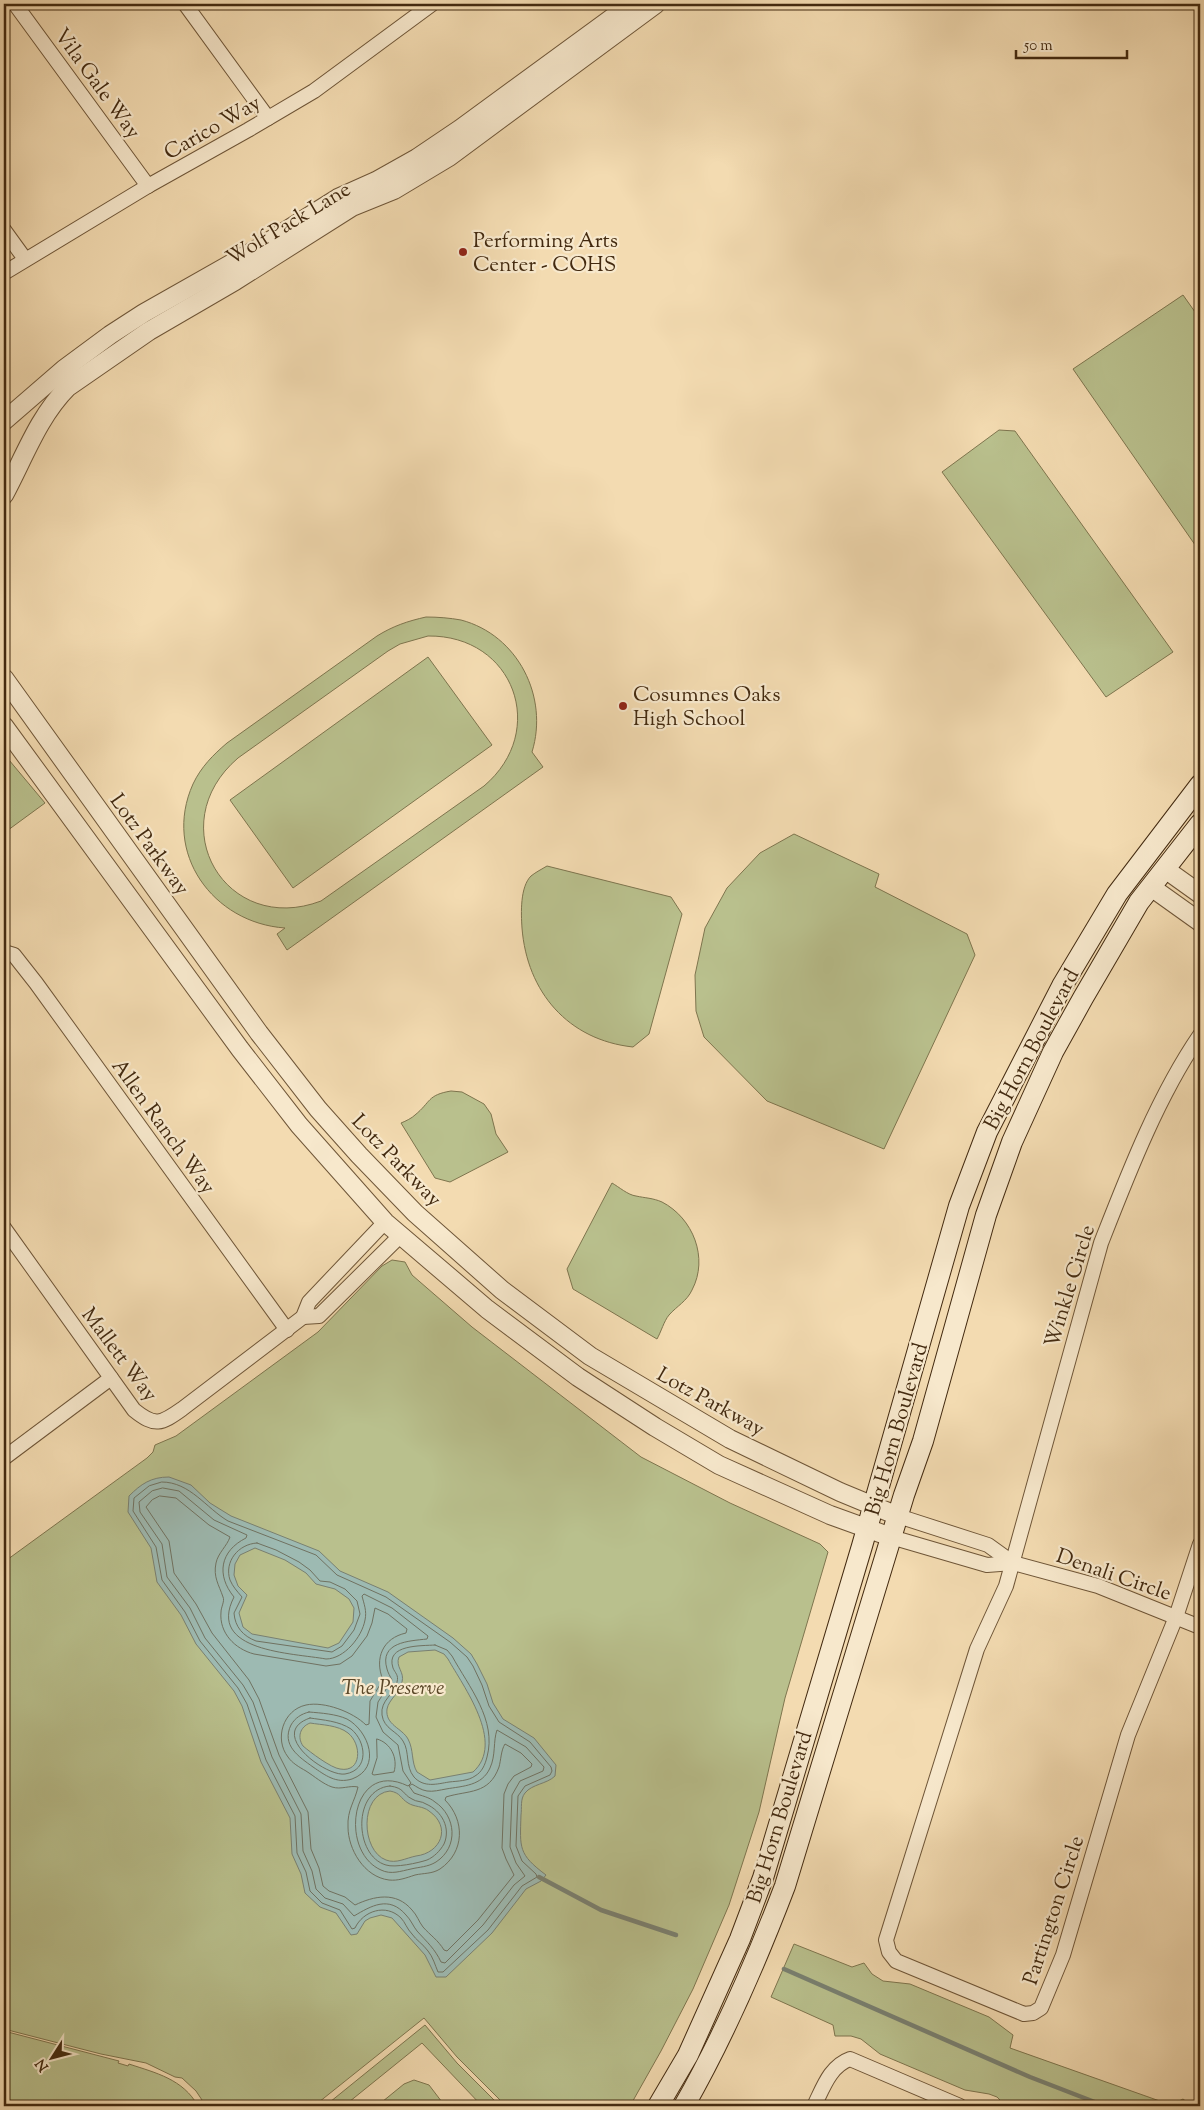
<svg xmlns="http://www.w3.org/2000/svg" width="1204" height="2110" font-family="'Sorts Mill Goudy',serif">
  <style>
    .green { fill: #b9c08d; stroke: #7e754e; fill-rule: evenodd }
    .water { fill: #9dbab2; stroke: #798071; fill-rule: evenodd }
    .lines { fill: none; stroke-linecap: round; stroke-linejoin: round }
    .shore { stroke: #707261; stroke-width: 1 }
    .stream { stroke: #798071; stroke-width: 4.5 }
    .minor-casing { stroke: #6f5638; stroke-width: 16 }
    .tertiary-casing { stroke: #6f5638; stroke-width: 20 }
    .secondary-casing { stroke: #432a10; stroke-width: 22 }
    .minor { stroke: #f7e8cc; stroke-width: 14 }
    .tertiary { stroke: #f7e8cc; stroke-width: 18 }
    .secondary { stroke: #f7e8cc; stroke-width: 20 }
    .poi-dot { fill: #8f2418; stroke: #f7e8cc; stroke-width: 2 }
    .labels { text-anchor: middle; stroke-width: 4.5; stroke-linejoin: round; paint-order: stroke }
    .street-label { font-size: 21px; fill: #432a10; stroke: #f7e8cc }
    .poi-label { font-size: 21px; fill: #432a10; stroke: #f7e8cc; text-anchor: start }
    .park-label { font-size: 21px; font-style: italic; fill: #5b4829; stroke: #f7e8cc }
  </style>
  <rect width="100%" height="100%" fill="#f3dbb1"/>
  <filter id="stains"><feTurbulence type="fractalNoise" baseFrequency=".004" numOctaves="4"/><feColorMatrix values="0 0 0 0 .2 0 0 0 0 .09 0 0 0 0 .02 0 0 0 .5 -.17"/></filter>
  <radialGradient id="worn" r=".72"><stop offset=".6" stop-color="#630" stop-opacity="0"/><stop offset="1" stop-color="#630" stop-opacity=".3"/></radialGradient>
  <g class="green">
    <path d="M1183 295 1200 319V552L1073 369Z"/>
    <path d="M999 430 1015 431 1173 652 1106 697 942 472Z"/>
    <path d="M426 617C438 617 450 618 461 620 518 635 549 697 532 752L543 767 287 950 277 934 285 928C213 923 162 853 193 784 201 767 213 755 227 743L377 636C393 626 408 621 426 617ZM428 636C514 635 549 731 484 786L321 901C226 937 160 825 238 758L388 651 400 644Z"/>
    <path d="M428 657 492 745 293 888 230 800Z"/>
    <path d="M4 754 45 803 4 833Z"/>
    <path d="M794 834 879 874 875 887 967 934 975 955 884 1149 767 1101 704 1037 696 1011 695 975 705 928 727 888 760 853Z"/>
    <path d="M547 866 671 897 682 914 649 1034 633 1047C568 1040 527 992 522 928 521 913 520 887 531 876 536 872 542 869 547 866Z"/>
    <path d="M451 1091 462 1092 484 1104 491 1114 496 1134 508 1152 450 1182 435 1178 401 1123C406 1121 412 1118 415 1115 431 1102 427 1095 451 1091Z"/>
    <path d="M612 1183C619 1187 628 1195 636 1196 645 1198 653 1198 662 1202 693 1218 709 1258 692 1290 687 1301 677 1306 669 1315 664 1321 661 1332 657 1339L573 1289 567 1269Z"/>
    <path d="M392 1260 405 1262 412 1275 472 1327 641 1457 730 1503 820 1544 828 1552 785 1698 759 1812 729 1905 693 1989 661 2051 630 2106H506L457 2057 424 2018 314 2106H206L196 2091 182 2078 175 2077 146 2063 101 2054 4 2029V1562L147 1458 153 1452 155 1445 176 1436 318 1332 382 1266Z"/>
    <path d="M794 1944 852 1967 864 1963 872 1974 883 1981 910 1984 989 2017 1013 2035 1010 2048 1171 2105 1183 2099 1192 2106H1006L997 2097 989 2094 965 2090 880 2054 861 2039 851 2036H835L833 2025 771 1997Z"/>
    <path d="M425 2025 457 2063 500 2106H482L422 2043 344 2106H325Z"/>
    <path d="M4 2031 119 2061 118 2063 128 2066 129 2064C156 2073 183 2079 198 2106H4Z"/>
    <path d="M414 2080 429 2085 445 2106H377L404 2084Z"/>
  </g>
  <path class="water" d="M169 1477 191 1485 210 1503 231 1516 319 1551 340 1571 388 1592 453 1638 471 1654 477 1664 487 1684 493 1703 503 1719 534 1738 556 1765 555 1776C547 1784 532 1784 525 1793 520 1799 522 1808 521 1815 520 1848 518 1854 546 1875L541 1881 526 1889 492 1933 446 1977H436L425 1955 392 1918 381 1915 370 1918 365 1921 357 1934 351 1935 336 1913 320 1907 305 1893 301 1874 292 1854 290 1818 261 1762 242 1706 234 1691 196 1644 181 1615 157 1582 151 1548 128 1512 129 1496C141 1484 151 1477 169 1477ZM255 1548 285 1560 306 1573 316 1584 335 1589 349 1599 354 1608 353 1622 339 1643 328 1648 252 1634 243 1627 239 1613 247 1595 238 1586 234 1575 235 1564 240 1555ZM435 1650 444 1654 448 1659C463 1686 506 1743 473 1772L430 1780 417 1772C411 1762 414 1750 408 1739 402 1728 385 1725 387 1709 389 1699 400 1693 402 1682 405 1672 395 1667 399 1657L408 1652ZM310 1723C322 1725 338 1725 348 1733 362 1744 362 1773 340 1769 331 1768 310 1752 303 1746 297 1737 300 1727 310 1723ZM390 1791C401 1793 400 1798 408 1803 414 1807 423 1806 429 1811 452 1827 441 1853 416 1856 406 1858 396 1864 386 1860 361 1851 359 1794 390 1791Z"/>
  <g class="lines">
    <g class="shore">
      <path d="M162 1482C190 1482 206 1508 228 1521L316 1555 337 1575 386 1597 450 1642 467 1657 473 1666 482 1685 489 1706 499 1722 530 1742 551 1767 552 1771 550 1775 525 1786 518 1796 516 1846 522 1861 536 1874 537 1877 522 1886 488 1930 443 1972H438C435 1965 433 1957 428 1951 423 1944 416 1940 412 1934 407 1929 405 1922 401 1918 386 1903 363 1911 355 1928L352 1929 340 1910 322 1903 310 1891 306 1872 297 1853 295 1816 266 1760 247 1704 238 1688 200 1641 185 1612 162 1580 156 1547 133 1511 134 1498 149 1486Z"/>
      <path d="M163 1488 179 1491 214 1520 247 1535 246 1538C220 1551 216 1575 234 1597 206 1652 293 1653 326 1659 344 1659 362 1637 365 1620 367 1611 364 1604 362 1596L364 1594 392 1608 428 1636 427 1639C409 1641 379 1642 387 1669 388 1673 390 1676 392 1680L378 1702 376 1717 383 1732 398 1745 403 1771 411 1783 408 1786C351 1758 338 1851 381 1870 391 1875 401 1871 411 1869 419 1867 428 1867 436 1862 459 1847 456 1816 435 1802 429 1797 422 1796 414 1793L409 1786 412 1784C417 1787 421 1790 427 1791 433 1792 440 1790 446 1789 463 1786 482 1786 490 1768 496 1755 493 1741 497 1730L526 1747 544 1767 543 1771 520 1781 512 1795 510 1847 516 1863 525 1876 514 1885 483 1925 445 1963 441 1962C435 1949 427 1942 417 1931 413 1926 411 1920 406 1915 389 1895 371 1906 354 1916L343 1904 325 1898 316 1889 312 1871 303 1851 301 1814 272 1757 253 1702 243 1685 205 1638 190 1608 167 1577 162 1544 140 1512 139 1502 152 1491Z"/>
      <path d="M160 1496 176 1498 209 1525 230 1537C227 1546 218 1553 216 1563 213 1577 219 1585 223 1597 225 1601 221 1607 221 1612 219 1633 235 1649 254 1654L326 1666 340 1664 352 1656 367 1636 372 1623 375 1608 388 1614 407 1629 406 1633C383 1638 374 1658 383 1680L370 1701 369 1724 366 1725C353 1712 324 1701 306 1705 283 1710 274 1739 288 1757 292 1763 299 1767 306 1771 314 1776 323 1784 332 1787 341 1790 350 1785 358 1787 355 1801 347 1810 348 1827 348 1849 364 1877 389 1880 398 1881 406 1878 415 1875 424 1873 432 1874 440 1869 465 1852 465 1820 445 1800L446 1797C468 1790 489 1795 499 1767 501 1760 501 1750 505 1744L521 1753 532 1764 531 1767 514 1776 508 1784 504 1794 502 1848 506 1859 514 1875 478 1920 447 1951 444 1950C438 1940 430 1935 423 1927 419 1922 417 1915 412 1910 396 1891 374 1896 355 1905L345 1897 329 1891 323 1886 319 1868 311 1849 308 1812 279 1755 259 1699 249 1680 212 1633 196 1604 174 1573 169 1541 146 1507 152 1500Z"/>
      <path d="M257 1543 276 1550 299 1562 310 1570 320 1581 330 1582 345 1589 357 1601 360 1614 354 1630 342 1646 332 1652 256 1641C243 1636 235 1627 234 1613L242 1597C237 1591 233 1587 230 1580 224 1562 238 1544 257 1543Z"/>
      <path d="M435 1645 447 1650 452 1656C469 1687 497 1720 487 1757 485 1765 482 1772 475 1776 468 1781 458 1781 449 1782 437 1784 424 1788 414 1777 405 1766 410 1752 403 1741 397 1731 384 1729 382 1715 380 1700 395 1694 397 1682 399 1675 395 1673 393 1668 385 1644 422 1646 435 1645Z"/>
      <path d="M309 1712C321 1713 336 1714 347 1719 369 1731 382 1768 352 1779 336 1784 325 1775 313 1767 299 1757 281 1745 291 1725 295 1718 301 1714 309 1712Z"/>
      <path d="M310 1718C323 1720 339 1721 351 1729 366 1741 370 1770 345 1774 326 1777 266 1733 310 1718Z"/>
      <path d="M377 1739C391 1743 398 1758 394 1772L374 1775 372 1774 377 1758Z"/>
      <path d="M390 1786C405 1788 402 1794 412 1799 416 1802 422 1801 426 1804 442 1811 451 1828 444 1844 440 1851 434 1857 427 1860 418 1863 395 1868 386 1865 354 1856 352 1789 390 1786Z"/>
    </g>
    <g class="stream">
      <path d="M539 1877 601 1910 676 1935"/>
      <path d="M784 1969 1030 2077 1105 2106"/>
    </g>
    <defs>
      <g id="minor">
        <path d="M15 4 148 186"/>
        <path d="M185 4 268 118"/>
        <path d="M4 230 25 259"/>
        <path d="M4 273 148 186 248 130 314 91 432 4"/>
        <path d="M4 952 14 955 36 983 287 1330"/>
        <path d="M1200 1035C1158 1096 1128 1174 1101 1243L1006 1586 977 1649 886 1940 889 1952 896 1961 1024 2014 1033 2013 1041 2008 1063 1955 1128 1735 1176 1617 1200 1544"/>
        <path d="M4 1228 134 1410C155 1427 161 1424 182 1409L303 1317 309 1302 385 1222"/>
        <path d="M303 1317 319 1316 401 1235"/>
        <path d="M4 1458 111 1378"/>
        <path d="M898 1516 988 1545 1013 1563"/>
        <path d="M891 1537 987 1565 1013 1563 1098 1586 1200 1627"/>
        <path d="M814 2106C823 2088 830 2066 850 2059L960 2106"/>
      </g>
      <g id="tertiary">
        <path d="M4 421 64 369 110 335 144 313 257 249 338 198 376 181 417 158 460 129 631 4"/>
        <path d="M4 495C24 458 38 417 68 387L149 331 235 281 352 207 394 190 449 157 656 4"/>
        <path d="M4 678 259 1033 318 1109 359 1155 415 1213 502 1290 590 1356 730 1439 840 1492 898 1516"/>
        <path d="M4 726 240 1049 299 1125 385 1222 487 1309 578 1377 655 1427 719 1465 830 1515 891 1537"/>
        <path d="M1165 869 1200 894"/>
        <path d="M1151 887 1200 922"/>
      </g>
      <g id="secondary">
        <path d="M658 2106 688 2055 740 1939 763 1878 862 1546 959 1206 987 1132 1062 986 1117 894 1200 785"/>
        <path d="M684 2106C724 2036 756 1962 785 1886L904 1495 923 1441 986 1215 1012 1142 1053 1052 1083 998 1139 902 1200 824"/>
      </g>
    </defs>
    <use href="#minor" class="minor-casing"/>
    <use href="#tertiary" class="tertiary-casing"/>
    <use href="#secondary" class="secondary-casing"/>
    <use href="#minor" class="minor"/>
    <use href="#tertiary" class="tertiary"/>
    <use href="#secondary" class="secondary"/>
  </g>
  <g class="poi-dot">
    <circle cx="463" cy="252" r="5"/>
    <circle cx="623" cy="706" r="5"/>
  </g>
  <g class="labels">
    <g class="street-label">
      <text transform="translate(98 83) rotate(54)" y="7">Vila Gale Way</text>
      <text transform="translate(212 127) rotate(-30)" y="7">Carico Way</text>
      <text transform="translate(288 223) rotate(-31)" y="7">Wolf Pack Lane</text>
      <text transform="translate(150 844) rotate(54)" y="7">Lotz Parkway</text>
      <text transform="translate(1031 1049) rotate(-62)" y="7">Big Horn Boulevard</text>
      <text transform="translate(164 1126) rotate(54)" y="7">Allen Ranch Way</text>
      <text transform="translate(397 1160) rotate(46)" y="7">Lotz Parkway</text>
      <text transform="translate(1069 1286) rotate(-73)" y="7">Winkle Circle</text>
      <text transform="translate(120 1354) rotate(53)" y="7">Mallett Way</text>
      <text transform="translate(711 1401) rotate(29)" y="7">Lotz Parkway</text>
      <text transform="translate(896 1429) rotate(-74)" y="7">Big Horn Boulevard</text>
      <text transform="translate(1114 1574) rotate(19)" y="7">Denali Circle</text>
      <text transform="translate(779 1817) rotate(-73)" y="7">Big Horn Boulevard</text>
      <text transform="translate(1053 1910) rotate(-72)" y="7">Partington Circle</text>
    </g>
    <g class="poi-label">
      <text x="473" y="247">Performing Arts<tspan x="473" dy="24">Center - COHS</tspan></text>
      <text x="633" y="701">Cosumnes Oaks<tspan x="633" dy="24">High School</tspan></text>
    </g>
    <g class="park-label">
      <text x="393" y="1694">The Preserve</text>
    </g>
  </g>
  <rect width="1204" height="2110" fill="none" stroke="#f3dbb1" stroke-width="20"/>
  <rect x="5" y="5" width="1194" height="2100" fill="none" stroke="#432a10" stroke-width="2.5"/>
  <rect x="10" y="10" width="1184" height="2090" fill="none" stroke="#432a10"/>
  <g transform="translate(52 2058) rotate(234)" stroke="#f7e8cc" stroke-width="4" paint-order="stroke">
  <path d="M0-4L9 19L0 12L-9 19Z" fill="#432a10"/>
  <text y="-8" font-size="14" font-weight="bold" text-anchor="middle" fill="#432a10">N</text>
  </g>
  <path d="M1016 50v8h111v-8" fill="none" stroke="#432a10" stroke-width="2.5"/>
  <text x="1024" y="50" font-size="15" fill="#432a10" stroke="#f7e8cc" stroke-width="4" paint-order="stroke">50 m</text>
  <rect width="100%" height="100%" filter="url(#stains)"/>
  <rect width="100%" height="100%" fill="url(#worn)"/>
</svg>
